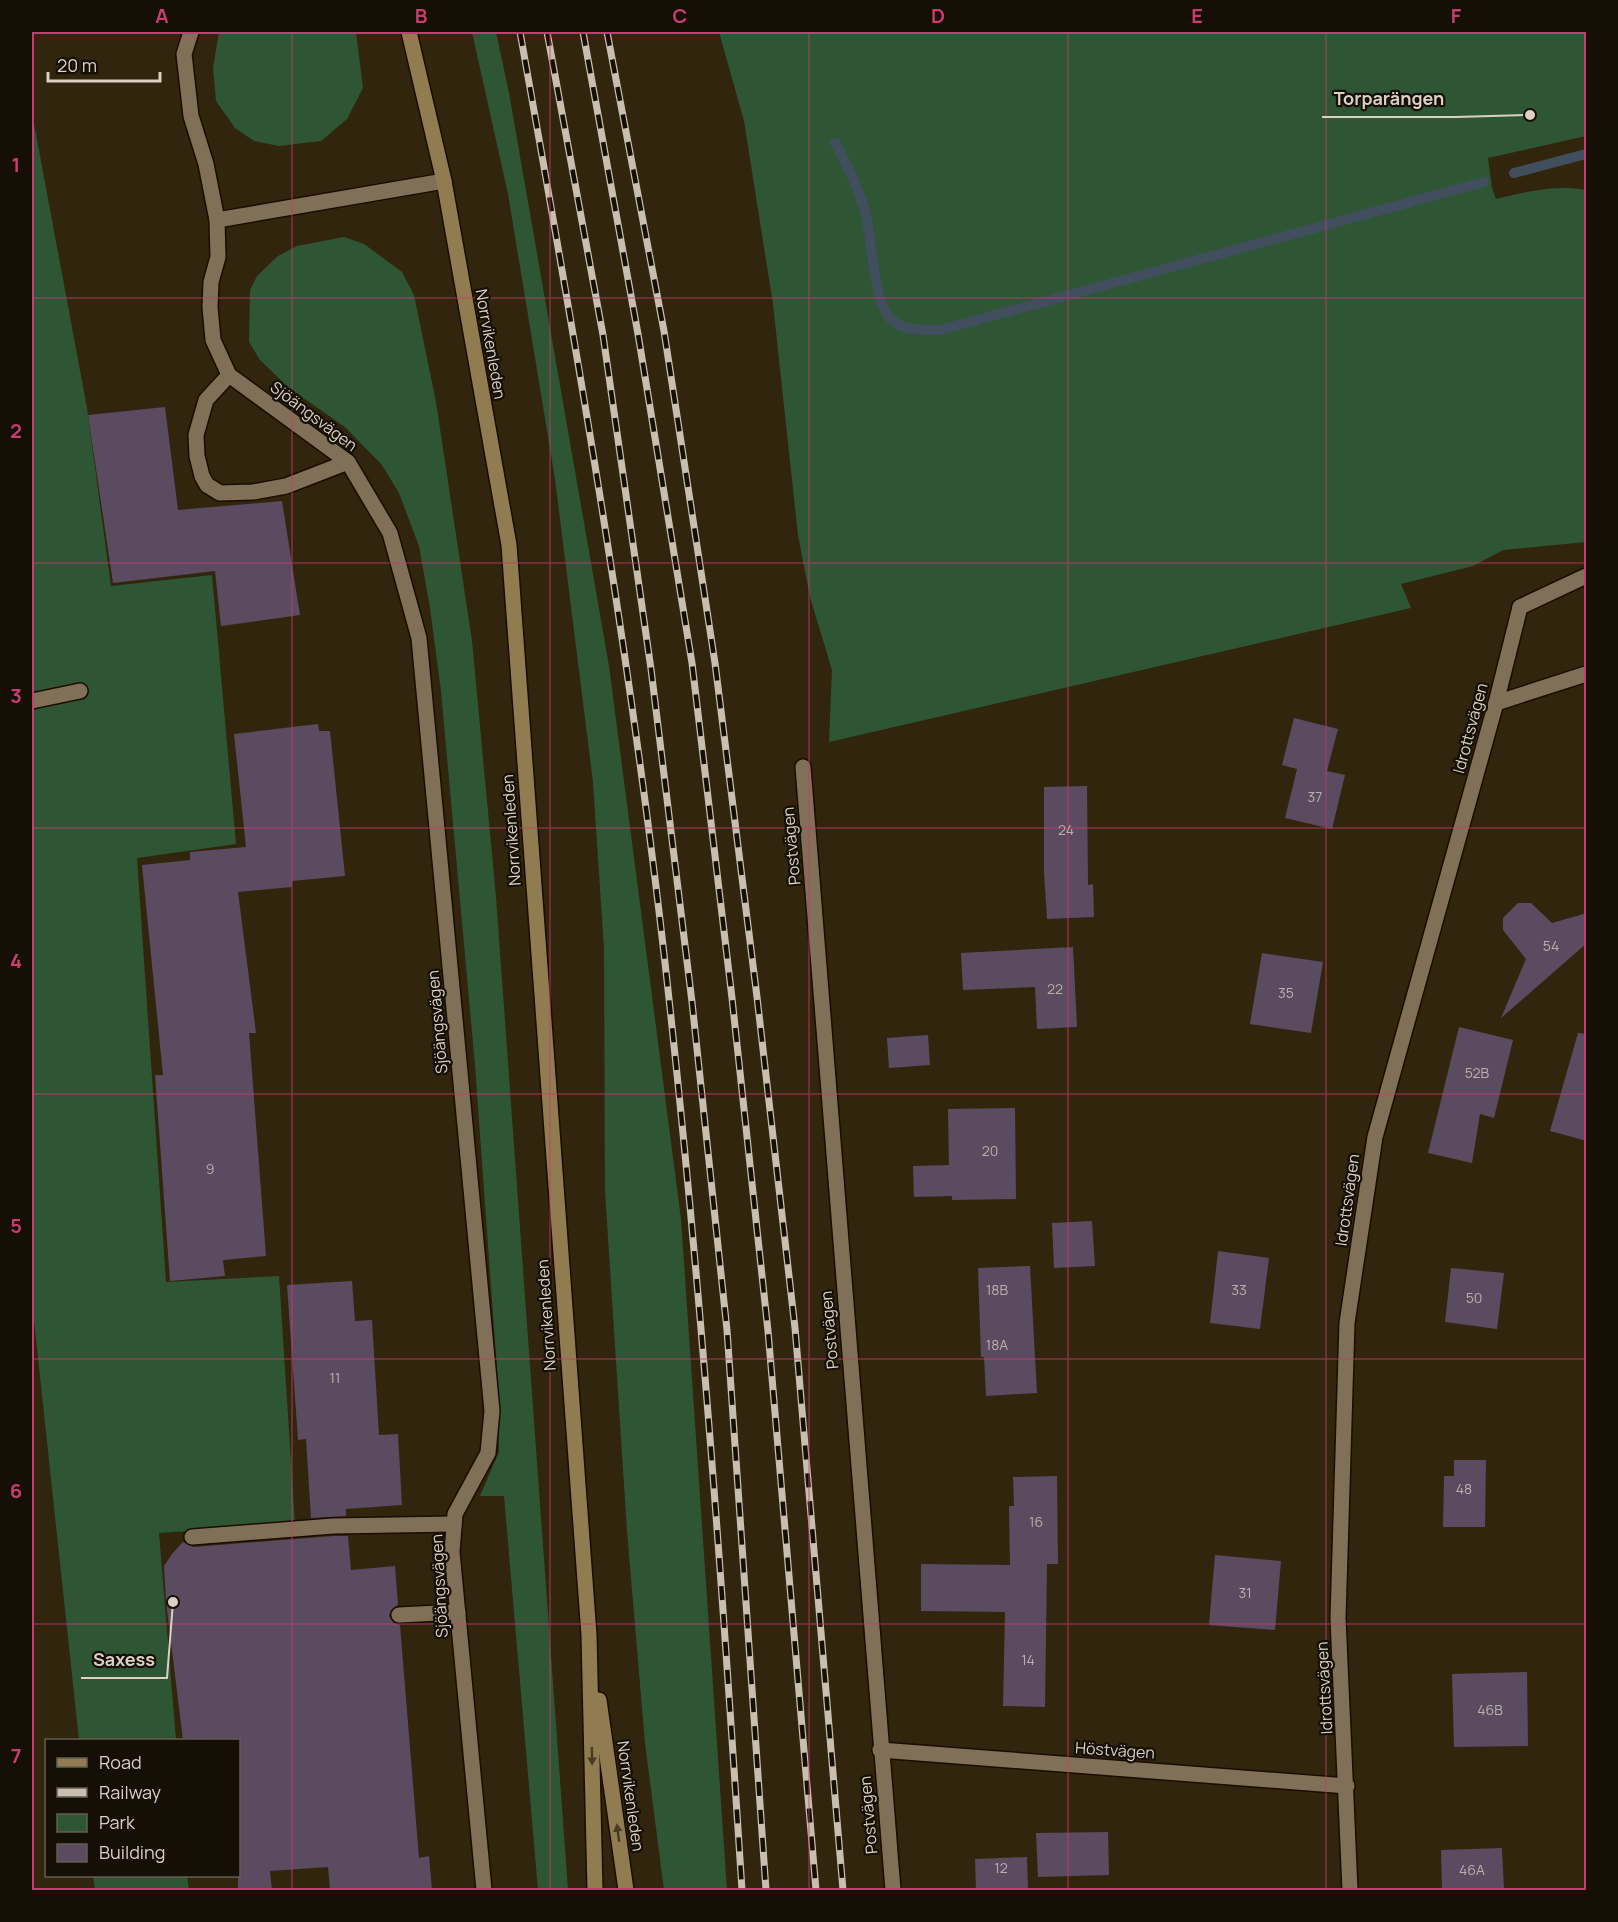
<svg xmlns="http://www.w3.org/2000/svg" width="1618" height="1922" font-family="Manrope,sans-serif">
  <style>
    .green { fill: #2e5635 }
    .lines { fill: none; stroke-linecap: round; stroke-linejoin: round }
    .stream { stroke: #414e5e; stroke-width: 10 }
    .building { fill: #5a4b61 }
    .service-casing { stroke: #1a0d00; stroke-width: 18 }
    .minor-casing { stroke: #1a0d00; stroke-width: 18 }
    .secondary-casing { stroke: #1a0d00; stroke-width: 18 }
    .service { stroke: #817058; stroke-width: 15 }
    .minor { stroke: #817058; stroke-width: 15 }
    .secondary { stroke: #907c50; stroke-width: 15 }
    .rail-casing { stroke: #c9bfb1; stroke-width: 7 }
    .rail { stroke: #150f06; stroke-width: 4.5; stroke-dasharray: 14; stroke-linecap: butt }
    .oneway { fill: #463b24 }
    .grid { fill: none; stroke: #c73d70; stroke-width: 1.5; stroke-opacity: 0.55 }
    .labels { text-anchor: middle; stroke-width: 4.5; stroke-linejoin: round; paint-order: stroke }
    .number-label { font-size: 14px; fill: #bab0ab }
    .street-label { font-size: 16px; fill: #dad1c4; stroke: #150f06 }
    .leader { fill: none; stroke: #dad1c4; stroke-width: 2 }
    .callout-dot { fill: #dad1c4; stroke: #150f06; stroke-width: 2 }
    .callout-label { font-size: 18px; text-anchor: middle; font-weight: bold; fill: #dad1c4; stroke: #150f06; stroke-width: 4.5; stroke-linejoin: round; paint-order: stroke }
    .neatline { fill: none; stroke: #c73d70; stroke-width: 2 }
    .grid-label { font-size: 20px; text-anchor: middle; font-weight: bold; fill: #c73d70 }
  </style>
  <rect width="100%" height="100%" fill="#32250e"/>
  <g class="green">
    <path d="M219 32H356L363 88 347 119 321 141 279 146 254 141 235 128 216 101 213 68Z"/>
    <path d="M472 32H496L509 93 609 666 681 1219 727 1890H664L645 1743 627 1531 605 1191 604 949 593 782 555 479 508 194Z"/>
    <path d="M719 32H1586V136L1488 158 1492 188 1496 199C1524 192 1558 184 1586 190V542L1503 550 1473 566 1401 584 1411 608 829 742 832 670 810 597 798 535 773 304 744 121Z"/>
    <path d="M32 113 87 408 111 586 212 575 236 844 137 858 166 1282 279 1276 295 1524 159 1533 176 1740H79L32 1302Z"/>
    <path d="M344 237 364 244 402 272 414 295 436 402 472 641 496 897 568 1890H538L504 1496H480L499 1452 498 1383 475 1065 441 691 430 608 419 546 399 493 382 465 345 427 289 388 260 360 249 342 250 290 257 276 278 256 297 246Z"/>
    <path d="M93 1876H187L189 1890H95Z"/>
  </g>
  <g class="lines">
    <g class="stream">
      <path d="M835 143C848 166 859 189 866 215 872 239 873 304 892 320 905 332 924 329 940 330L1484 182"/>
      <path d="M1514 173 1586 154"/>
    </g>
  </g>
  <g class="building">
    <path d="M165 407 178 510 282 501 300 615 221 626 215 571 113 583 88 415Z"/>
    <path d="M1294 718 1338 729 1327 771 1345 775 1332 829 1285 818 1297 769 1282 765Z"/>
    <path d="M318 724 319 731H330L345 876 292 881V887L238 892 256 1033H249L266 1256 223 1260 225 1276 170 1281 155 1075H163L142 865 190 860V852L246 847 234 734Z"/>
    <path d="M1087 786 1088 885 1093 884 1094 917 1047 919 1044 873V787Z"/>
    <path d="M1518 903H1531L1552 923 1587 913V943L1501 1018 1526 959 1503 930V918Z"/>
    <path d="M1073 947 1077 1027 1037 1029 1035 987 963 990 961 953Z"/>
    <path d="M1262 953 1323 962 1311 1033 1250 1024Z"/>
    <path d="M1459 1027 1513 1040 1494 1118 1480 1114 1472 1163 1428 1153Z"/>
    <path d="M1578 1033 1587 1034V1141L1550 1131Z"/>
    <path d="M928 1035 930 1065 889 1068 887 1038Z"/>
    <path d="M1015 1108 1016 1199 952 1200V1196L914 1197 913 1166 949 1165 948 1109Z"/>
    <path d="M1092 1221 1095 1266 1054 1268 1052 1223Z"/>
    <path d="M1218 1251 1269 1258 1260 1329 1210 1323Z"/>
    <path d="M1030 1266 1037 1393 986 1396 984 1357H981L978 1268Z"/>
    <path d="M1451 1268 1504 1273 1497 1329 1445 1322Z"/>
    <path d="M352 1281 355 1321 372 1320 379 1435 398 1434 402 1505 346 1509V1516L311 1518 306 1439 298 1440 287 1285Z"/>
    <path d="M1454 1460H1486L1485 1527H1443L1444 1476H1454Z"/>
    <path d="M1057 1476 1058 1564H1047L1045 1707 1003 1706 1005 1612 921 1611V1564L1010 1565 1009 1506H1014L1013 1477Z"/>
    <path d="M333 1536H348L351 1570 395 1566 398 1605 391 1610 389 1616 394 1623 400 1625 419 1858 429 1856 432 1890H330L328 1867 270 1871 272 1890H238V1740H183L166 1602 164 1566 172 1554 183 1542 193 1547Z"/>
    <path d="M1215 1555 1281 1561 1275 1630 1209 1625Z"/>
    <path d="M1527 1672 1528 1746 1454 1747 1452 1674Z"/>
    <path d="M1108 1832 1109 1875 1038 1877 1036 1833Z"/>
    <path d="M1502 1848 1504 1890H1442L1441 1850Z"/>
    <path d="M1027 1857 1028 1890H976L975 1859Z"/>
  </g>
  <g class="lines">
    <defs>
      <g id="service">
        <path d="M229 375 206 400 196 435 197 456 202 476 207 485 220 493 253 492 286 486 348 462"/>
        <path d="M1520 607 1586 576"/>
        <path d="M192 1537 333 1526 454 1524"/>
        <path d="M399 1615 458 1612"/>
      </g>
      <g id="minor">
        <path d="M191 32 184 54 191 116 206 164 217 220 218 257 211 282 210 307 213 340 229 375 348 462 390 533 419 638 492 1411 488 1453 455 1514 452 1552 484 1890"/>
        <path d="M217 220 444 181"/>
        <path d="M32 701 80 691"/>
        <path d="M1496 703 1586 674"/>
        <path d="M803 767 893 1890"/>
        <path d="M880 1750 1347 1786"/>
        <path d="M1350 1890 1338 1618 1347 1323 1375 1137 1496 703 1520 607"/>
      </g>
      <g id="secondary">
        <path d="M409 32 444 181 509 545 589 1635 595 1890"/>
        <path d="M599 1700 626 1890"/>
      </g>
    </defs>
    <use href="#service" class="service-casing"/>
    <use href="#minor" class="minor-casing"/>
    <use href="#secondary" class="secondary-casing"/>
    <use href="#service" class="service"/>
    <use href="#minor" class="minor"/>
    <use href="#secondary" class="secondary"/>
    <defs>
      <g id="rail">
        <path d="M520 32C578 356 635 681 670 1008 702 1302 723 1596 742 1890"/>
        <path d="M547 32 603 335 651 669 692 1002 727 1330 766 1890"/>
        <path d="M583 32 638 334 692 663 732 998 768 1331 816 1890"/>
        <path d="M607 32 664 331 715 663 757 997 795 1328 843 1890"/>
      </g>
    </defs>
    <use href="#rail" class="rail-casing"/>
    <use href="#rail" class="rail"/>
  </g>
  <defs><path id="oneway-solid" d="M-6-.8H1V-3.2L6.5 0L1 3.2V.8H-6Z" transform="scale(1.5)"/></defs>
  <g class="oneway">
    <use href="#oneway-solid" transform="translate(592 1756) rotate(89)"/>
    <use href="#oneway-solid" transform="translate(618 1833) rotate(-98)"/>
  </g>
  <path class="grid" d="M292 32V1890M550 32V1890M809 32V1890M1068 32V1890M1326 32V1890M32 298H1586M32 563H1586M32 828H1586M32 1094H1586M32 1359H1586M32 1624H1586"/>
  <g class="labels">
    <g class="number-label">
      <text x="1315" y="802">37</text>
      <text x="1066" y="835">24</text>
      <text x="1551" y="951">54</text>
      <text x="1055" y="994">22</text>
      <text x="1286" y="998">35</text>
      <text x="1477" y="1078">52B</text>
      <text x="990" y="1156">20</text>
      <text x="210" y="1174">9</text>
      <text x="997" y="1295">18B</text>
      <text x="1239" y="1295">33</text>
      <text x="1474" y="1303">50</text>
      <text x="997" y="1350">18A</text>
      <text x="335" y="1383">11</text>
      <text x="1464" y="1494">48</text>
      <text x="1036" y="1527">16</text>
      <text x="1245" y="1598">31</text>
      <text x="1028" y="1665">14</text>
      <text x="1490" y="1715">46B</text>
      <text x="1001" y="1873">12</text>
      <text x="1472" y="1875">46A</text>
    </g>
    <g class="street-label">
      <text transform="translate(491 344) rotate(80)" y="6">Norrvikenleden</text>
      <text transform="translate(314 416) rotate(37)" y="6">Sjöängsvägen</text>
      <text transform="translate(1470 728) rotate(-75)" y="6">Idrottsvägen</text>
      <text transform="translate(511 830) rotate(-94)" y="6">Norrvikenleden</text>
      <text transform="translate(791 846) rotate(-95)" y="6">Postvägen</text>
      <text transform="translate(437 1022) rotate(-95)" y="6">Sjöängsvägen</text>
      <text transform="translate(1347 1200) rotate(-82)" y="6">Idrottsvägen</text>
      <text transform="translate(546 1315) rotate(-94)" y="6">Norrvikenleden</text>
      <text transform="translate(829 1330) rotate(-95)" y="6">Postvägen</text>
      <text transform="translate(439 1586) rotate(-93)" y="6">Sjöängsvägen</text>
      <text transform="translate(1324 1688) rotate(-93)" y="6">Idrottsvägen</text>
      <text transform="translate(1115 1750) rotate(4)" y="6">Höstvägen</text>
      <text transform="translate(631 1796) rotate(82)" y="6">Norrvikenleden</text>
      <text transform="translate(868 1815) rotate(-95)" y="6">Postvägen</text>
    </g>
  </g>
  <path class="leader" d="M1530 115L1456 117H1322M173 1602L167 1678H81"/>
  <g class="callout-dot">
    <circle cx="1530" cy="115" r="6"/>
    <circle cx="173" cy="1602" r="6"/>
  </g>
  <g class="callout-label">
    <text x="1389" y="105">Torparängen</text>
    <text x="124" y="1666">Saxess</text>
  </g>
  <rect width="1618" height="1922" fill="none" stroke="#150f06" stroke-width="66"/>
  <rect x="45" y="1739" width="195" height="138" fill="#150f06" stroke="#645d52" stroke-width="1.5"/>
  <rect x="57" y="1758" width="30" height="9" fill="#907c50" stroke="#645d52" stroke-width="1.5"/>
  <text x="99" y="1769" font-size="18" fill="#dad1c4">Road</text>
  <rect x="57" y="1788" width="30" height="9" fill="#c9bfb1" stroke="#645d52" stroke-width="1.5"/>
  <text x="99" y="1799" font-size="18" fill="#dad1c4">Railway</text>
  <rect x="57" y="1814" width="30" height="18" fill="#2e5635" stroke="#645d52" stroke-width="1.5"/>
  <text x="99" y="1829" font-size="18" fill="#dad1c4">Park</text>
  <rect x="57" y="1844" width="30" height="18" fill="#5a4b61" stroke="#645d52" stroke-width="1.5"/>
  <text x="99" y="1859" font-size="18" fill="#dad1c4">Building</text>
  <path d="M48 72v9h112v-9" fill="none" stroke="#dad1c4" stroke-width="3"/>
  <text x="57" y="72" font-size="18" fill="#dad1c4" stroke="#150f06" stroke-width="4.5" paint-order="stroke">20 m</text>
  <rect x="33" y="33" width="1552" height="1856" class="neatline"/>
  <g class="grid-label">
    <text x="162" y="23">A</text>
    <text x="421" y="23">B</text>
    <text x="680" y="23">C</text>
    <text x="938" y="23">D</text>
    <text x="1197" y="23">E</text>
    <text x="1456" y="23">F</text>
    <text x="16" y="172">1</text>
    <text x="16" y="438">2</text>
    <text x="16" y="703">3</text>
    <text x="16" y="968">4</text>
    <text x="16" y="1233">5</text>
    <text x="16" y="1498">6</text>
    <text x="16" y="1763">7</text>
  </g>
</svg>
